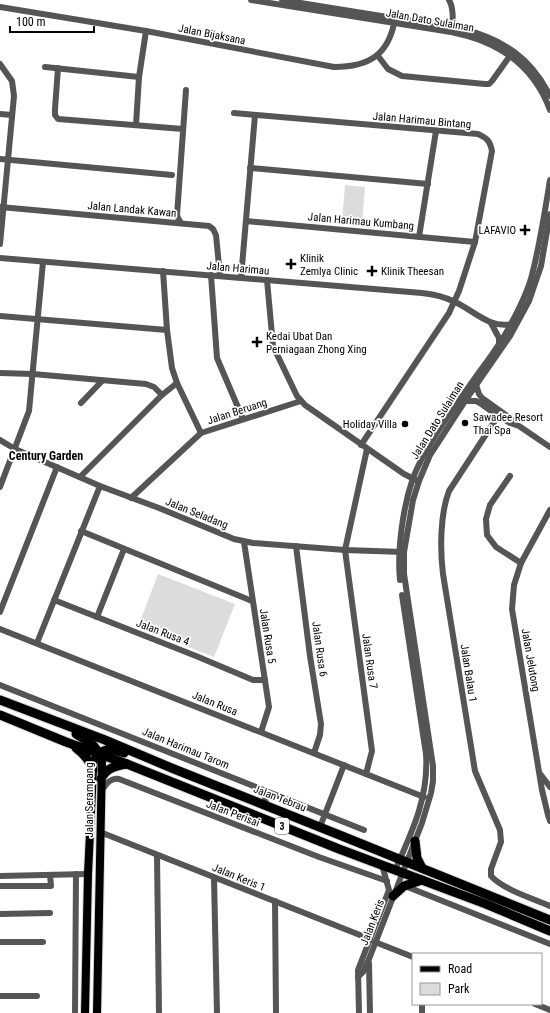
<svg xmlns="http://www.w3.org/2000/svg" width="550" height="1013" font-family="'Roboto Condensed',sans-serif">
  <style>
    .green { fill: #dcdcdc }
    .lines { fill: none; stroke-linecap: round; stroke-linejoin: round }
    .major-casing { stroke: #dbdbdb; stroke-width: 10 }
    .highway-casing { stroke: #dbdbdb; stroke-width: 11 }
    .minor { stroke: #555; stroke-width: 6 }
    .major { stroke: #000; stroke-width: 8 }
    .highway { stroke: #000; stroke-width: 9 }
    .poi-dot { fill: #000; stroke: #fff; stroke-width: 1.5 }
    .labels { text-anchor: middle; stroke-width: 3.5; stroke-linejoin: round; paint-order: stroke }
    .shield { fill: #fff; stroke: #4c4c4c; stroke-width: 1 }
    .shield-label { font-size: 10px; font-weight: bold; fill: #000 }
    .street-label { font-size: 11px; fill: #000; stroke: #fff }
    .poi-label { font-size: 11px; fill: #000; stroke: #fff; text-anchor: start }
    .neighbourhood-label { font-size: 12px; font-weight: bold; fill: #000; stroke: #fff }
  </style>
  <rect width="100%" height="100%" fill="#fff"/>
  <g class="green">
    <path d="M345 185 365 187 362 224 342 222Z"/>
    <path d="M158 574 235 604 214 657 138 627Z"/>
  </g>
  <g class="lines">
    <defs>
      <path id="major" d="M85 1013 88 874 93 770 94 760 99 753 102 760 97 1013"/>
      <g id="highway">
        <path d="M0 700 105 740 174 769 342 836 550 920"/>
        <path d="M0 715 66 742 127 764 339 849 486 904 550 931"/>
        <path d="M76 734 93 745 99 753"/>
        <path d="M76 748C85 755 89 760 93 770"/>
        <path d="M99 753 109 749 124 753"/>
        <path d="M101 779C106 768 115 766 127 764"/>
        <path d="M415 841 417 858 422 868"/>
        <path d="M393 896 404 886 422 880"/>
      </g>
    </defs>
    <use href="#major" class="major-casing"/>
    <use href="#highway" class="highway-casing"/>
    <g class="minor">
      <path d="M251 0 451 32C498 41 533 64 550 110"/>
      <path d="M282 0 462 29C503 39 531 58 550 96"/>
      <path d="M449 0C454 8 453 21 452 30"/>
      <path d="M0 7 146 31 334 67C370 67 389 54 395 19"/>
      <path d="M378 56 388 69 402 76 485 84H489L492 81 512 53"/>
      <path d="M0 64 12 81 14 96 0 244"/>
      <path d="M45 67 139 77"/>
      <path d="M58 68 55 109V115L58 119 183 129"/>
      <path d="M234 113 478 134C487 138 490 141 492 151L475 242 459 291 449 313 361 445"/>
      <path d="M0 114 12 115"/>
      <path d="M136 125 139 77 146 31"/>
      <path d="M0 159 172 175"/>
      <path d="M250 168 428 184"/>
      <path d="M0 207 209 226 213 229 216 235 220 276"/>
      <path d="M246 221 475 242"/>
      <path d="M181 223 178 218 177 215 186 90"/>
      <path d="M419 237 436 131"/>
      <path d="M0 258 422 293C433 294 445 297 455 302 473 310 490 329 511 324"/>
      <path d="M163 271 167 330 172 368 177 383 201 433"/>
      <path d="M211 275 217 358 243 419"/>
      <path d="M241 278 255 115"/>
      <path d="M267 280 273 346 297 396 305 405 404 474 416 480"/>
      <path d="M0 316 167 330"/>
      <path d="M491 323 499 338V343"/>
      <path d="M0 373 33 374 146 384 154 387 162 395"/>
      <path d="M476 385 479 394 482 398 513 420 515 424"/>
      <path d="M465 401H476L480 403 498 416 510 423 519 426 550 447"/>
      <path d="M81 403 102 381"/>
      <path d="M498 416 449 491C440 514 440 550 443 574L475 771 500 830 501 842 491 869V876C504 890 532 898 550 906"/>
      <path d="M0 440 15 449 100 486 159 508 234 539 253 543 345 550 403 552"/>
      <path d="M510 476 490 505 486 519 487 535 496 547 521 563"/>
      <path d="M80 477 162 395 177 383"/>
      <path d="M0 487 29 411 43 262"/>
      <path d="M131 498 201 433 301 401"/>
      <path d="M550 510 521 563 514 585 512 609 542 790 548 815 550 821"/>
      <path d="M81 531 252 601"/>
      <path d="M244 542 269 707 261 732"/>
      <path d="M296 546 310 656 321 724 320 735 314 753"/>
      <path d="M400 580C397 550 403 507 413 478 426 444 454 408 475 378 488 360 502 342 512 322 520 307 528 291 532 275 540 244 545 211 550 180"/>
      <path d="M54 600 196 656 253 680H265"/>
      <path d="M0 612 57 467"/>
      <path d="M97 617 124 549"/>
      <path d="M0 629 424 797"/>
      <path d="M37 643 100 486"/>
      <path d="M0 685 364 830"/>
      <path d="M366 774 372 751 345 550 367 449"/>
      <path d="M541 775 550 787"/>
      <path d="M264 790 266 806"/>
      <path d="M101 791C106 785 110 777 119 779L319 857 387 881"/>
      <path d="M320 827 344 765"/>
      <path d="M100 832 370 939"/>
      <path d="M157 855 159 1013"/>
      <path d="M395 870C412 832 429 797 426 754L402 595"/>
      <path d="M0 876 88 874"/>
      <path d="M214 878 217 1013"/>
      <path d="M0 886H51L50 875"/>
      <path d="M405 886 550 944"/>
      <path d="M275 901 276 1013"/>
      <path d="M0 914 50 913"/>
      <path d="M0 942H43"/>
      <path d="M375 942 413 957"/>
      <path d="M369 963 370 1013"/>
      <path d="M358 977 363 972 369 959 422 823 431 793 433 781V766L404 574V552L413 500 419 481 430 455 465 401 510 336 529 301 541 266 550 214"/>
      <path d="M0 996H37"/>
      <path d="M422 1004V1013"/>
      <path d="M535 1004 550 1010"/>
      <path d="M75 1013 76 874"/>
      <path d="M359 1013 358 970 389 890 382 865"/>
    </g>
    <use href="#major" class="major"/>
    <use href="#highway" class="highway"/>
  </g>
  <g class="poi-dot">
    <path d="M523 224h4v4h4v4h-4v4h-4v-4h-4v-4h4z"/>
    <path d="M289 258h4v4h4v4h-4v4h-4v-4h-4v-4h4z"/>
    <path d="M370 265h4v4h4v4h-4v4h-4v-4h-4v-4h4z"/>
    <path d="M255 336h4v4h4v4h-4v4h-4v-4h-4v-4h4z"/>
    <circle cx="465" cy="423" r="4"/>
    <circle cx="405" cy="424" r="4"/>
  </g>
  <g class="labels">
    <rect class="shield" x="275" y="818" width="14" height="16" rx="3"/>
    <g class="shield-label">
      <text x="282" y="830">3</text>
    </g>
    <g class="street-label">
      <text transform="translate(430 20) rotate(10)" y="4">Jalan Dato Sulaiman</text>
      <text transform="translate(212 34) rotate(11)" y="4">Jalan Bijaksana</text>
      <text transform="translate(422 120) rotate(5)" y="4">Jalan Harimau Bintang</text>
      <text transform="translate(132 209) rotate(5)" y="4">Jalan Landak Kawan</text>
      <text transform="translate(361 221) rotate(5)" y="4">Jalan Harimau Kumbang</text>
      <text transform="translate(238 268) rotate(5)" y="4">Jalan Harimau</text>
      <text transform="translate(237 411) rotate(-18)" y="4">Jalan Beruang</text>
      <text transform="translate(437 420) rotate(-58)" y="4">Jalan Dato Sulaiman</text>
      <text transform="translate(197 513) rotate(22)" y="4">Jalan Seladang</text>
      <text transform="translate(163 632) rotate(21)" y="4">Jalan Rusa 4</text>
      <text transform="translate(268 636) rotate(81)" y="4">Jalan Rusa 5</text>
      <text transform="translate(320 649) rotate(82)" y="4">Jalan Rusa 6</text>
      <text transform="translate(531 660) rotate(80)" y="4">Jalan Jelutong</text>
      <text transform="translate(370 661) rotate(82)" y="4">Jalan Rusa 7</text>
      <text transform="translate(469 673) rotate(81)" y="4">Jalan Balau 1</text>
      <text transform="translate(215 703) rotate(22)" y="4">Jalan Rusa</text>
      <text transform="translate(186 748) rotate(22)" y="4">Jalan Harimau Tarom</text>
      <text transform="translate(280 798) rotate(21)" y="4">Jalan Tebrau</text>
      <text transform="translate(89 800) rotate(-90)" y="4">Jalan Serampang</text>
      <text transform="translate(233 813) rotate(21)" y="4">Jalan Perisai</text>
      <text transform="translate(239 877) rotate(22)" y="4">Jalan Keris 1</text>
      <text transform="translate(372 922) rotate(-69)" y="4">Jalan Keris</text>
    </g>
    <g class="poi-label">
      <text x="516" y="234" text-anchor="end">LAFAVIO</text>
      <text x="300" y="262">Klinik<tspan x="300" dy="13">Zemlya Clinic</tspan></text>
      <text x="381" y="275">Klinik Theesan</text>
      <text x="266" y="340">Kedai Ubat Dan<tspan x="266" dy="13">Perniagaan Zhong Xing</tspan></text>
      <text x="473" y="421">Sawadee Resort<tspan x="473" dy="13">Thai Spa</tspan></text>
      <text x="397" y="428" text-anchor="end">Holiday Villa</text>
    </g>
    <g class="neighbourhood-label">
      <text x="46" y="460">Century Garden</text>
    </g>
  </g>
  <rect x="412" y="953" width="130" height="52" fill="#ffffff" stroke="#999999"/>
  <rect x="420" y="966" width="20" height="6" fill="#000000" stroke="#999999"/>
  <text x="448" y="973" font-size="12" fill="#000000">Road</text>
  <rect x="420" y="983" width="20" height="12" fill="#dcdcdc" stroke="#999999"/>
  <text x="448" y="993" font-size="12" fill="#000000">Park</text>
  <path d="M10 26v6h84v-6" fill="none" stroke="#000000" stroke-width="2"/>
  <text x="16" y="26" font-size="12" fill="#000000" stroke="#ffffff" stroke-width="3" paint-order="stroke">100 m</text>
</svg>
